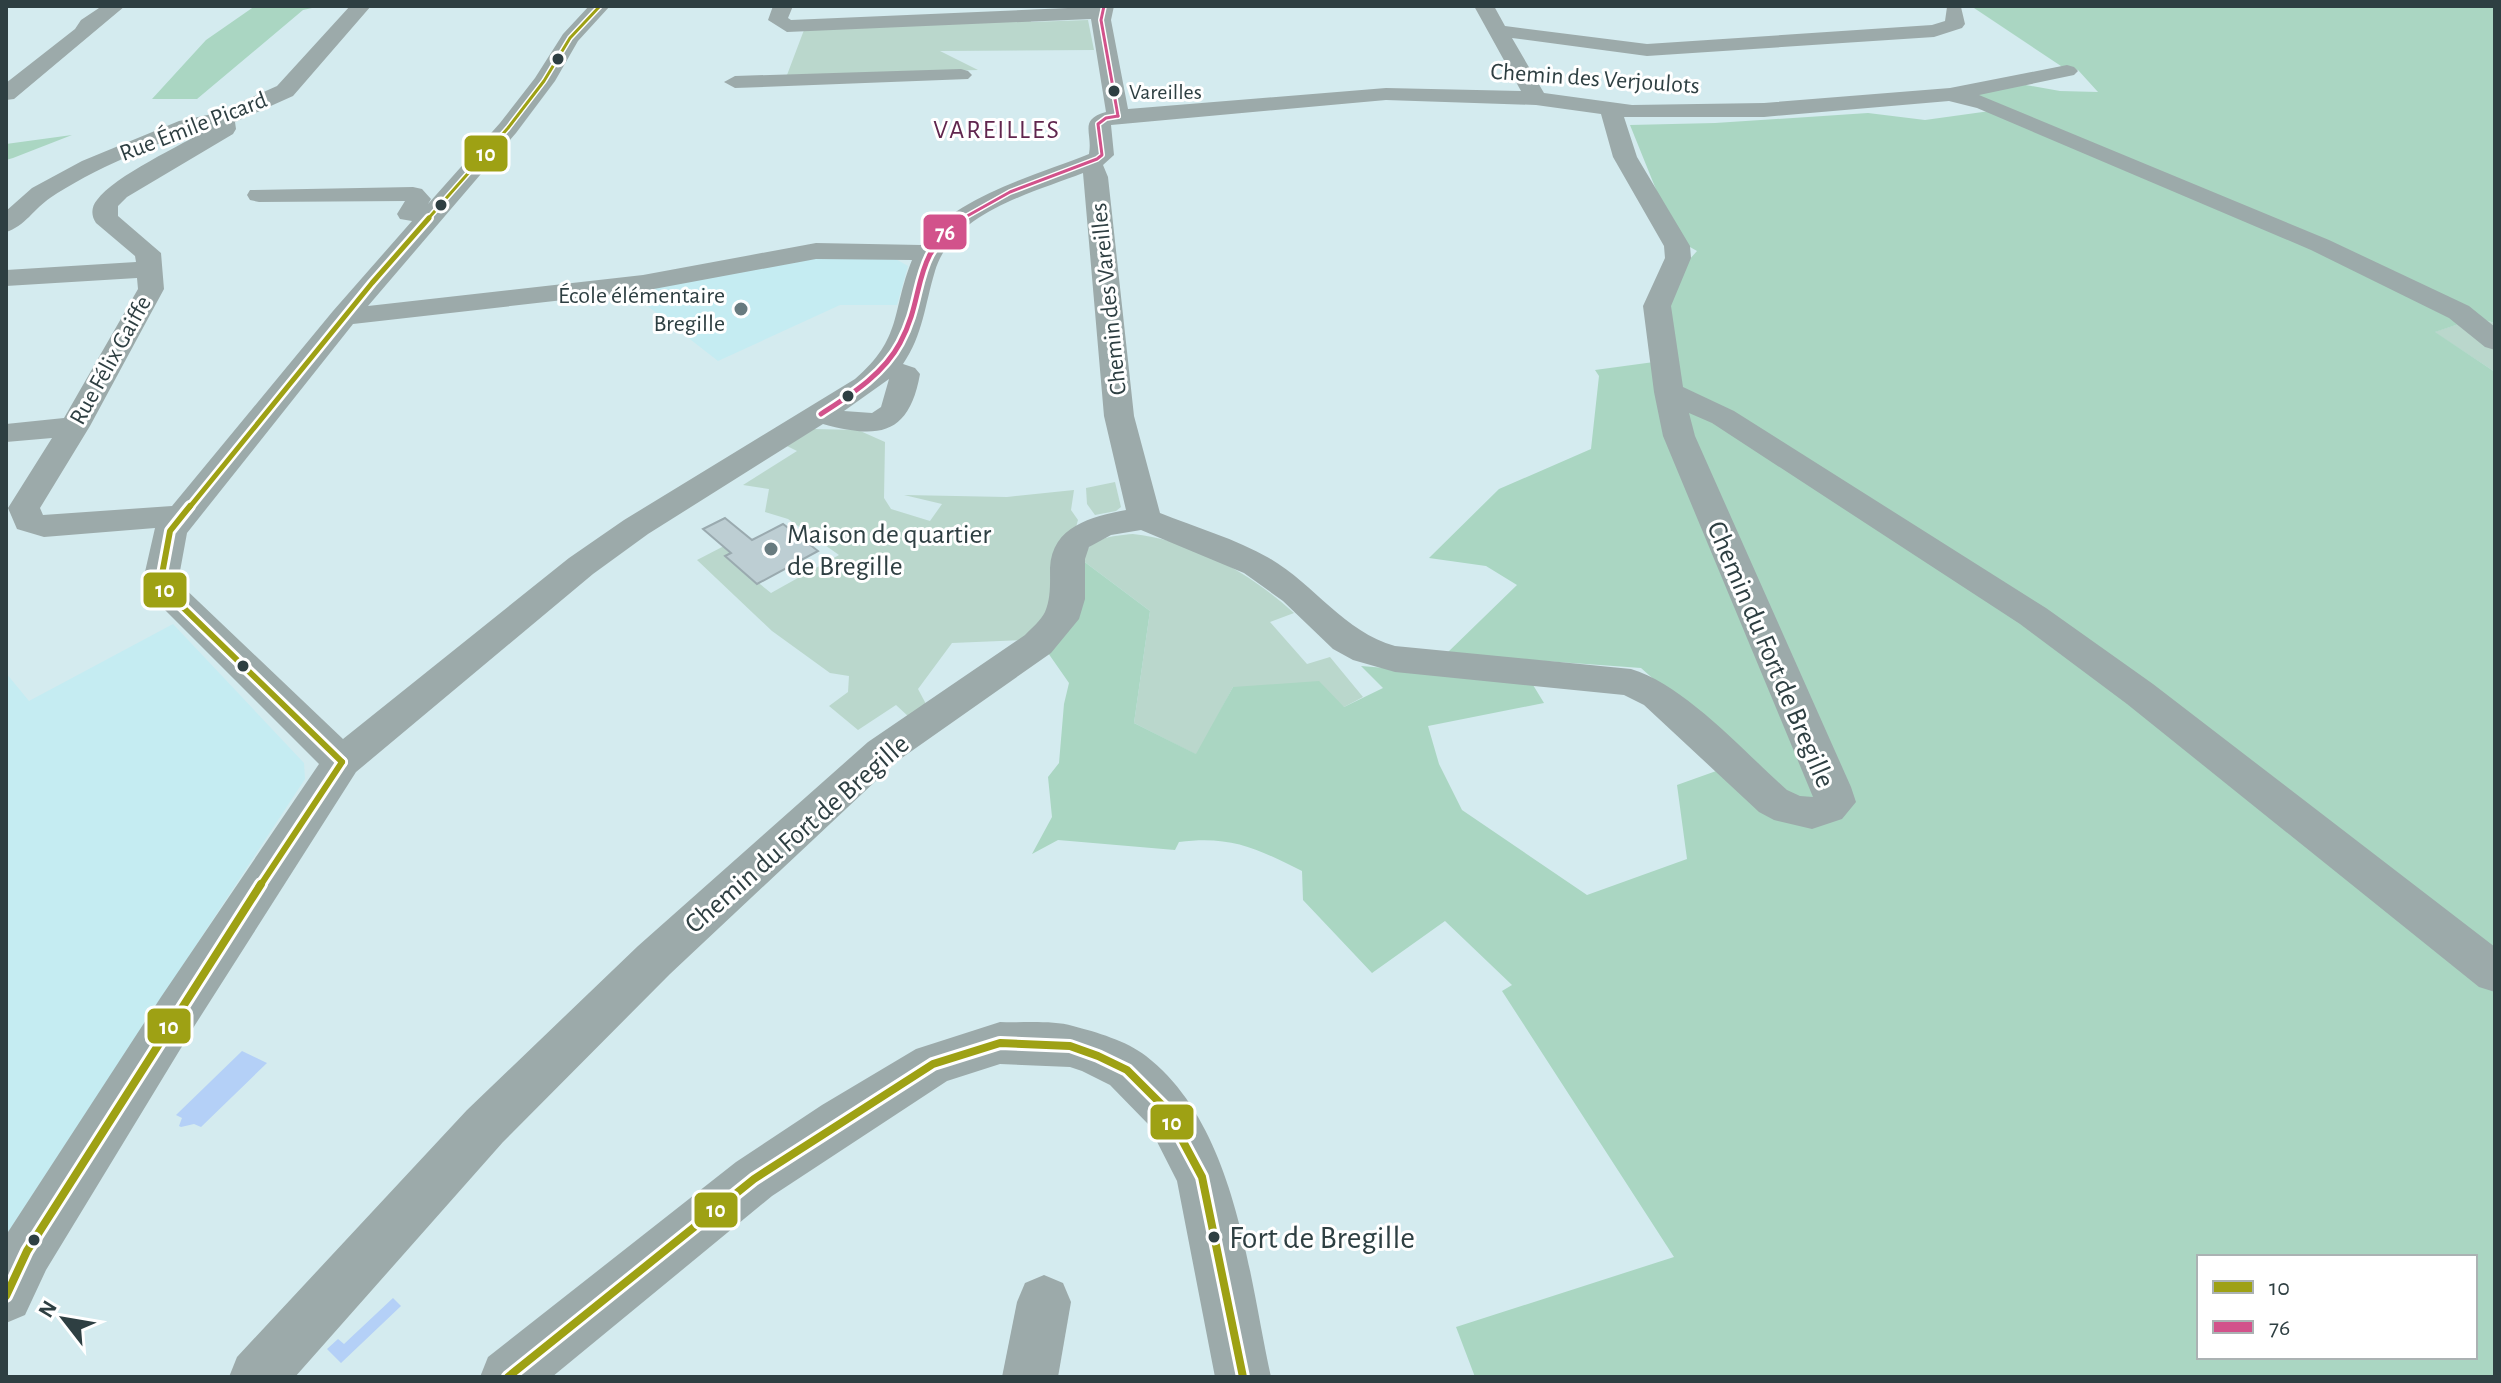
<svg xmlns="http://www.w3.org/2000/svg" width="2501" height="1383" font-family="'Alegreya Sans',sans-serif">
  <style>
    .built { fill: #c5ecf2 }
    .green { fill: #bad7cc }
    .forest { fill: #aad6c2; fill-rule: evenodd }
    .water { fill: #b4d0f7 }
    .building { fill: #bdced3; stroke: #9aaaaf; stroke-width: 2 }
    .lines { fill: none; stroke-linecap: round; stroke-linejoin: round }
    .minor { fill: #9caaaa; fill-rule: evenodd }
    .bus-1-far3-casing { stroke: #fff; stroke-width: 6 }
    .bus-1-far2-casing { stroke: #fff; stroke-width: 10 }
    .bus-1-far1-casing { stroke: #fff; stroke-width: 12 }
    .bus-1-casing { stroke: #fff; stroke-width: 14 }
    .bus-2-far1-casing { stroke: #fff; stroke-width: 6 }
    .bus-2-casing { stroke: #fff; stroke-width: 10 }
    .bus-1-far3 { stroke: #9ea114; stroke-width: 3 }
    .bus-1-far2 { stroke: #9ea114; stroke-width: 5 }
    .bus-1-far1 { stroke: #9ea114; stroke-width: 6 }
    .bus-1 { stroke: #9ea114; stroke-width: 8 }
    .bus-2-far1 { stroke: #d2528b; stroke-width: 3 }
    .bus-2 { stroke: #d2528b; stroke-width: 5 }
    .bus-dot { fill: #2e3f42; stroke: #fff; stroke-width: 3 }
    .poi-dot { fill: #687b7f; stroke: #fff; stroke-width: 3 }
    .labels { text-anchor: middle; stroke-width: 6; stroke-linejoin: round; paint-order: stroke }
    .far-bus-label { font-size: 22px; fill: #2e3f42; stroke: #fff; text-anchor: start }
    .far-street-label { font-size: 24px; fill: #2e3f42; stroke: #fff }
    .far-poi-label { font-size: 24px; fill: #2e3f42; stroke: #fff; text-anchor: end }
    .far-quarter-label { font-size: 26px; letter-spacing: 2px; fill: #60264e; stroke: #fff }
    .poi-label { font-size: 28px; fill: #2e3f42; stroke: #fff; text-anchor: start }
    .street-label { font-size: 28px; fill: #2e3f42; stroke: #fff }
    .near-bus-label { font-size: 32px; fill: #2e3f42; stroke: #fff; text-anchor: start }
    .line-badge { stroke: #fff; stroke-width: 3 }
    .badge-label { font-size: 22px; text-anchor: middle; font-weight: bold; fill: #fff }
  </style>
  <rect width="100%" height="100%" fill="#d4ebef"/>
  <g class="built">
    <path d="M816 258H894L908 266 897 305H840L718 361 645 304 639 291Z"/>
    <path d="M173 624 304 763 305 779 6 1235V673L29 701Z"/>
  </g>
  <g class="green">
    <path d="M1030 19 1031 22 1088 20 1094 50 940 51 978 70 787 75 804 30Z"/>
    <path d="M2477 318 2495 323V372L2434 332Z"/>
    <path d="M814 429 858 430 885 442 884 498 891 509 930 521 942 504 904 495 1007 497 1074 490 1071 510 1078 520 1053 609 1026 640 952 643 918 689 926 704 909 717 896 705 858 730 829 706 848 692 849 676 830 673 772 631 697 560 724 546 731 553 725 556 771 593 839 555 788 519 765 512 769 489 743 485 797 451 787 446Z"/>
    <path d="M1115 482 1121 507 1116 511 1095 515 1087 504 1086 488Z"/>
    <path d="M1133 534C1194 541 1250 573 1294 613L1270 622 1307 664 1330 657 1363 697 1344 707 1233 687 1197 755 1134 723 1150 611 1082 560C1089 537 1112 536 1133 534Z"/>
  </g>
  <g class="forest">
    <path d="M255 6H321L303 10 197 99H152L206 40Z"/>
    <path d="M1971 6H2495V323L2477 318 2435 332 2495 372V1377H1475L1456 1327 1674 1257 1502 991 1512 985 1445 921 1372 973 1303 900 1302 871C1258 849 1231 835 1179 842L1175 850 1058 840 1032 854 1052 817 1048 777 1059 763 1064 704 1069 683 1046 650 1082 560 1150 611 1134 723 1196 754 1233 687 1319 681 1344 707 1383 688 1361 666 1530 680 1544 703 1428 726 1439 764 1462 810 1587 895 1687 859 1677 785 1719 770 1739 755 1641 668 1446 654 1517 585 1486 566 1429 558 1499 489 1591 449 1599 376 1595 370 1654 362 1673 278 1697 251 1676 239 1630 125 1715 123 1868 113 1925 120 1990 111 1960 97 2020 84 2060 91 2098 92 2078 70 2064 68ZM2199 1257H2475V1357H2199Z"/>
    <path d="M72 135 13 158 6 160V144Z"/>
  </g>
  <g class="water">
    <path d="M242 1051 267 1063 201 1127 194 1124 181 1127 179 1126 182 1118 176 1115Z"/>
    <path d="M393 1298 401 1306 341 1363 327 1349 338 1339 344 1344Z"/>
  </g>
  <path class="building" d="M725 518 752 540 783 524 818 551 757 584 725 556 731 553 703 529Z"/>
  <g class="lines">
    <g class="minor">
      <path d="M102 6H125L14 99 6 100V83L75 29 81 20Z"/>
      <path d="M350 6H371L293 96 235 122 236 129 233 134 127 197 118 206V216L161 253 164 289 90 426 40 508 43 515 172 506 333 311 412 221 400 219 397 214 405 201 259 202 250 200 247 195 250 190 413 187 422 189 431 199 428 204 500 123 535 78 563 34 589 6H610L578 41 555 81 516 133 368 306 643 275 816 243 921 245C953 197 1037 175 1089 154 1093 132 1078 120 1106 112L1091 19 787 32 768 20 773 6H793L788 18 791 20 1114 6 1111 20 1128 109 1386 88 1521 91 1474 6H1494L1505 26 1647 44 1932 25 1945 21 1947 7H1961L1965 24 1962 28 1934 37 1647 56 1512 38 1544 93 1632 105 1764 103 1950 88 2067 65 2074 67 2078 71 2074 75 1979 95 2329 240 2469 306 2495 327V350L2485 347 2449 318 2311 250 1977 108 1949 101 1764 117H1624L1637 157 1690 246 1691 258 1671 306 1683 387 1734 411 2046 608 2153 684 2495 947V992L2479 987 2127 704 2020 624 1712 423 1689 413 1695 436 1851 787 1856 802 1842 819 1812 829 1774 820 1759 812 1644 705 1624 695 1395 672 1353 660 1333 649 1283 601 1244 573 1141 530 1111 535 1089 547 1085 559V599L1079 619 1051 653 896 762 670 974 503 1142 295 1377H229L237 1357 467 1110 638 946 868 742 1025 635C1032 628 1041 620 1045 612 1051 598 1050 583 1050 568 1052 526 1091 517 1126 510L1104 416 1083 173C1032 193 952 213 935 271 925 304 923 335 903 364L915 368 920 374C909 436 878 439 823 424L648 534 593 574 356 772 195 1025 46 1270 25 1315 6 1323 8 1232 161 997 319 764 148 593 142 585 155 528 44 537 17 529 8 508 52 438 6 442V424L64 418 138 289 137 278 6 286V270L136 262 135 256 96 223C91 216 91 207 97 200 114 176 182 145 210 128 165 137 88 172 50 198 35 208 24 227 6 232V211L32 188 82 161 179 121 217 113 277 86ZM1386 100 1536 105 1601 114 1613 157 1664 246 1665 258 1643 306 1654 392 1663 436 1813 797 1800 796 1787 790C1744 752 1685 685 1631 669L1395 646C1344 632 1314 584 1269 558 1236 539 1195 527 1160 513L1134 416 1108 177 1103 165 1114 155 1111 125ZM816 259 912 260C891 312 903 338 855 379L624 520 569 558 343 739 178 582 187 533 353 324 643 291ZM889 379 881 407 872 413 844 411Z"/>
      <path d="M961 69 968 71 972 75 968 79 735 88 724 82 735 76Z"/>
      <path d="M1000 1022C1023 1023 1051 1020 1073 1026 1096 1032 1127 1041 1146 1056 1236 1126 1248 1272 1271 1377H1215L1177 1181 1148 1124 1110 1085 1082 1071 1070 1067 1000 1064 947 1081 772 1196 552 1377H480L488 1357 736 1162 822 1105 916 1049Z"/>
      <path d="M1044 1275 1063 1283 1071 1302 1058 1377H1002L1017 1302 1025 1283Z"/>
    </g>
    <defs>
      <path id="bus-1-far3" d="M427 220 508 128 544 81 570 38 600 6"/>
      <path id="bus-1-far2" d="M189 508 372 283 429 218"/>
      <g id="bus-1-far1">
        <path d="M190 506 170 531 160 585 342 762"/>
        <path d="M260 886 342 762"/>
      </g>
      <g id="bus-1">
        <path d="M6 1296 27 1251 261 884"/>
        <path d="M508 1377 754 1179 933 1064 1000 1043 1070 1046 1098 1056 1127 1070 1165 1108 1202 1177 1243 1377"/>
      </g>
      <g id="bus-2-far1">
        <path d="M1104 6 1101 20 1118 116"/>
        <path d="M960 220 1010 192 1097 159 1102 155 1098 124 1106 118 1118 116"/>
      </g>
      <path id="bus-2" d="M821 414C850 395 883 375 900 343 927 293 909 258 963 218"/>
    </defs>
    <use href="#bus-1-far3" class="bus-1-far3-casing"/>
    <use href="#bus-1-far2" class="bus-1-far2-casing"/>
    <use href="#bus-1-far1" class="bus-1-far1-casing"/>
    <use href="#bus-1" class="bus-1-casing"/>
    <use href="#bus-2-far1" class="bus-2-far1-casing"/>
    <use href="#bus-2" class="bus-2-casing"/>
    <use href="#bus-1-far3" class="bus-1-far3"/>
    <use href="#bus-1-far2" class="bus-1-far2"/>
    <use href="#bus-1-far1" class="bus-1-far1"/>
    <use href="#bus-1" class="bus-1"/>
    <use href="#bus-2-far1" class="bus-2-far1"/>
    <use href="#bus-2" class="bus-2"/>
  </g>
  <g class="bus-dot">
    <circle cx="558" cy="59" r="7"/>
    <circle cx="1114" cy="91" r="7"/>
    <circle cx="441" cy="205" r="7"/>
    <circle cx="848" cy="396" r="7"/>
    <circle cx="243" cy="666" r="7"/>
    <circle cx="1214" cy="1237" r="7"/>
    <circle cx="34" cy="1240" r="7"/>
  </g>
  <g class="poi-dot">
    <circle cx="741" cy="309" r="8"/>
    <circle cx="771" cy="549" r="8"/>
  </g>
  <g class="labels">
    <g class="far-bus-label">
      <text x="1129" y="99">Vareilles</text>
    </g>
    <g class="far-street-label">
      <text transform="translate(1595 78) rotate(4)" y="8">Chemin des Verjoulots</text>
      <text transform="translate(193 126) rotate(-21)" y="8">Rue Émile Picard</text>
      <text transform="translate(1108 299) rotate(-96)" y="8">Chemin des Vareilles</text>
      <text transform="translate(110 360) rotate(-61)" y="8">Rue Félix Gaiffe</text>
    </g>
    <g class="far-poi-label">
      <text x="725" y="303">École élémentaire<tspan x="725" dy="28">Bregille</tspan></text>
    </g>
    <g class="far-quarter-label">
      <text x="997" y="138">VAREILLES</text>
    </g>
    <g class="poi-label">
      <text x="787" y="543">Maison de quartier<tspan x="787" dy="32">de Bregille</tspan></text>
    </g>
    <g class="street-label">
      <text transform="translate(1772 654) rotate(67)" y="10">Chemin du Fort de Bregille</text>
      <text transform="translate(796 833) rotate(-41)" y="10">Chemin du Fort de Bregille</text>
    </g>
    <g class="near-bus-label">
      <text x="1229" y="1248">Fort de Bregille</text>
    </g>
  </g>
  <g class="line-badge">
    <rect x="463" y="134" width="46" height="39" rx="8" fill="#9ea114"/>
    <rect x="922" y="213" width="46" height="38" rx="8" fill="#d2528b"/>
    <rect x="142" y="571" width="46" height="38" rx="8" fill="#9ea114"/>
    <rect x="146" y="1007" width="46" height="38" rx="8" fill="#9ea114"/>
    <rect x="1149" y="1103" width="46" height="38" rx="8" fill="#9ea114"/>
    <rect x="693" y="1191" width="46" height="38" rx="8" fill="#9ea114"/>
  </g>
  <g class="badge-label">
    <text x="486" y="161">10</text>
    <text x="945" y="240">76</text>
    <text x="165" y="597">10</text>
    <text x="169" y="1034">10</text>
    <text x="1172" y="1130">10</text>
    <text x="716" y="1217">10</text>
  </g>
  <rect width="2501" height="1383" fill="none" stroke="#2e3f42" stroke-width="16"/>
  <rect x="2197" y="1255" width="280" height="104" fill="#ffffff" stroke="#abb2b3" stroke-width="2"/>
  <rect x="2213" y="1281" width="40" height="12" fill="#9ea114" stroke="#abb2b3" stroke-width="2"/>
  <text x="2269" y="1295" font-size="24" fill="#2e3f42">10</text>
  <rect x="2213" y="1321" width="40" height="12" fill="#d2528b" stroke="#abb2b3" stroke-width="2"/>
  <text x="2269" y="1335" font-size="24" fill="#2e3f42">76</text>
  <g transform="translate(64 1319) rotate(301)" stroke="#ffffff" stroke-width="6" paint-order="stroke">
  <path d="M0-6L14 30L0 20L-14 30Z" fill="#2e3f42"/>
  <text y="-12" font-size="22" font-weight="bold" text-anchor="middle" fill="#2e3f42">N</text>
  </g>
</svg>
